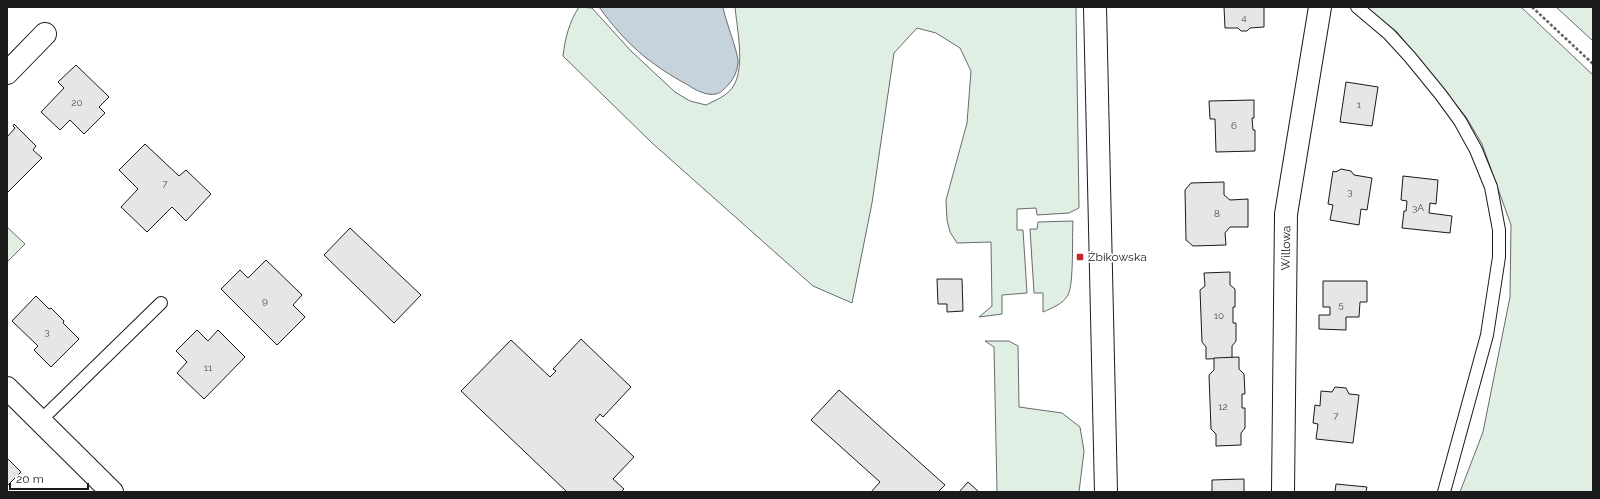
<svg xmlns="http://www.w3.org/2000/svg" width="1600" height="499" font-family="Raleway,sans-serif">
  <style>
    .green { fill: #e0efe3; stroke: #6a6a6a }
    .water { fill: #c6d2dc; stroke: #6a6a6a }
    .building { fill: #e6e6e6; stroke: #1a1a1a }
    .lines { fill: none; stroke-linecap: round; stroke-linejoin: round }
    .service-casing { stroke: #1a1a1a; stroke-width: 14 }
    .minor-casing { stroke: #1a1a1a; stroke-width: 24 }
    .secondary-casing { stroke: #1a1a1a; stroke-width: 24 }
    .path { stroke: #5f5f5f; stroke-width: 2.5; stroke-dasharray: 3 2; stroke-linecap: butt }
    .service { stroke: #fff; stroke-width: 12 }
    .minor { stroke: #fff; stroke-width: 22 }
    .secondary { stroke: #fff; stroke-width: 22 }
    .poi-dot { fill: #c62828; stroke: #fff; stroke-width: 1.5 }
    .labels { text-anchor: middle; stroke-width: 3; stroke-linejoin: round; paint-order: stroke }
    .number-label { font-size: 10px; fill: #4d4d4d }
    .street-label { font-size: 12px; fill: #1a1a1a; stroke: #fff }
    .poi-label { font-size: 12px; fill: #1a1a1a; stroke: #fff; text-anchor: start }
  </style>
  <rect width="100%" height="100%" fill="#fff"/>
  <g class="green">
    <path d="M579 7 592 8 631 51 675 92 690 101 706 105C716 100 729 95 734 85 745 66 737 28 735 7H1076L1079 208 1069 213 1037 215 1036 208 1017 209V230H1023L1027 293 1002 295V314L979 317 992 306 991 242 957 243 950 232 947 220 946 200 967 123 971 71 960 48 936 33 917 28 894 53 872 203 852 303 813 286 651 142 563 56C565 39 569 22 579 7Z"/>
    <path d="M1366 7H1521L1593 75V492H1460L1483 432 1510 297 1511 225 1482 144 1466 117 1397 32Z"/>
    <path d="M1556 7H1593V41Z"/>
    <path d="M1073 221C1072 236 1074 284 1068 295 1063 304 1052 308 1043 312V293H1034L1030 229H1037L1038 222Z"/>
    <path d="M7 227 25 244 7 262Z"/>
    <path d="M985 341H1009L1018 346 1019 407 1062 413 1080 427 1084 451 1079 492H997L994 347Z"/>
  </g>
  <path class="water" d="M599 7H723C725 20 739 54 738 63 737 72 734 78 728 85 725 88 721 93 716 94 707 96 695 90 688 85 649 64 625 43 599 7Z"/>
  <g class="building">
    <path d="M1224 7H1264V27L1250 28 1247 31H1241L1238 28H1225Z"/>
    <path d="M76 65 109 97 99 107 105 113 84 134 70 120 60 130 41 112 64 88 58 82Z"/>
    <path d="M1346 82 1378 87 1372 126 1340 122Z"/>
    <path d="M1254 100V118H1252L1253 130H1255V151L1216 152 1215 119H1210L1209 101Z"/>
    <path d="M14 124 36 146 33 150 42 158 7 193V137L15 128 13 126Z"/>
    <path d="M145 144 179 176 186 170 211 194 186 221 172 207 147 232 121 207 138 189 119 170Z"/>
    <path d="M1341 169 1351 171 1354 175 1372 178 1367 210 1361 209 1359 225 1330 220 1333 205 1328 204 1333 171 1336 172Z"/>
    <path d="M1403 176 1438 180 1436 204 1430 203 1429 213 1452 216 1450 233 1402 228 1404 211H1406L1407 201 1401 200Z"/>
    <path d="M1224 182V195L1230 200 1248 199V227H1230L1225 233 1226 245 1193 246 1186 240 1185 190 1191 183Z"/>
    <path d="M350 228 421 295 394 323 324 255Z"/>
    <path d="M266 260 302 295 293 305 305 317 277 345 221 289 240 270 248 278Z"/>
    <path d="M1230 272V285L1235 289V307H1233V323H1236V341L1232 346V358L1206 359V347L1202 342 1200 290 1205 286 1204 273Z"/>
    <path d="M937 279H962L963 311 947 312V304H938Z"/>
    <path d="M1323 281H1367V302H1360L1359 317H1346V330L1319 329V315H1330V307H1323Z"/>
    <path d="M36 296 49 309 51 308 64 321 63 323 79 339 51 367 34 350 38 346 12 321Z"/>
    <path d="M197 330 208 341 218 330 245 357 204 399 177 373 187 362 176 351Z"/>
    <path d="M581 339 631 387 603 417 600 414 595 420 634 457 613 479 624 489 621 492H567L461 391 511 340 550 377 556 371 553 369Z"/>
    <path d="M1239 357V369L1244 374 1245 394H1242V408H1245V428L1241 433V445L1216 446V434L1211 429 1209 375 1214 370V358Z"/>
    <path d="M1335 387 1346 388 1349 394 1359 395 1353 443 1316 439 1318 424 1313 423 1315 405 1320 406 1321 391 1332 392Z"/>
    <path d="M839 390 945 485 938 492H871L880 482 811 420Z"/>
    <path d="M7 458 21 472 7 486Z"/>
    <path d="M1244 479V492H1212V480Z"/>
    <path d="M968 482 979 492H959Z"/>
    <path d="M1336 484 1367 487 1366 492H1335Z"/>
  </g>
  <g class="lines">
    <defs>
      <g id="service">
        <path d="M1357 7 1389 34 1410 57 1441 95 1460 121 1476 150 1491 187 1499 230V257L1487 335 1444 492"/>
        <path d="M40 421 161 303"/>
      </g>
      <g id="minor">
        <path d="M7 73 45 34"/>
        <path d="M7 388 112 492"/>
        <path d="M1283 492 1286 214 1320 7"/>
      </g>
      <path id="secondary" d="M1095 7 1106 492"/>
    </defs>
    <use href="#service" class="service-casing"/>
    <use href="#minor" class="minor-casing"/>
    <use href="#secondary" class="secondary-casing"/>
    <path class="path" d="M1532 7 1593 64"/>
    <use href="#service" class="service"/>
    <use href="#minor" class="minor"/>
    <use href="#secondary" class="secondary"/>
  </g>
  <rect class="poi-dot" x="1076" y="253" width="8" height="8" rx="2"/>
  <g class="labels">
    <g class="number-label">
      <text x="1244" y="21">4</text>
      <text x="77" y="106">20</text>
      <text x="1359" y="108">1</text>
      <text x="1234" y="129">6</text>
      <text x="165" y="187">7</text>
      <text x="1350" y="195">3</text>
      <text x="1418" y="211">3A</text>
      <text x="1217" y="217">8</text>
      <text x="265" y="304">9</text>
      <text x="1341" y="308">5</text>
      <text x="1219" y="319">10</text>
      <text x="47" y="335">3</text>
      <text x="208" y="371">11</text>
      <text x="1223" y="410">12</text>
      <text x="1336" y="419">7</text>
    </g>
    <g class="street-label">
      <text transform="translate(1286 248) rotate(-89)" y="4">Willowa</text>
    </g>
    <g class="poi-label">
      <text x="1088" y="261">Żbikowska</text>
    </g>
  </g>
  <rect width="1600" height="499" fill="none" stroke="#1a1a1a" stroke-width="16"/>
  <path d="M10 483v6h78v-6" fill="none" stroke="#1a1a1a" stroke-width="2"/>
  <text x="16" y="483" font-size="12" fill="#1a1a1a" stroke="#ffffff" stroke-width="3" paint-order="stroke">20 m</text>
</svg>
